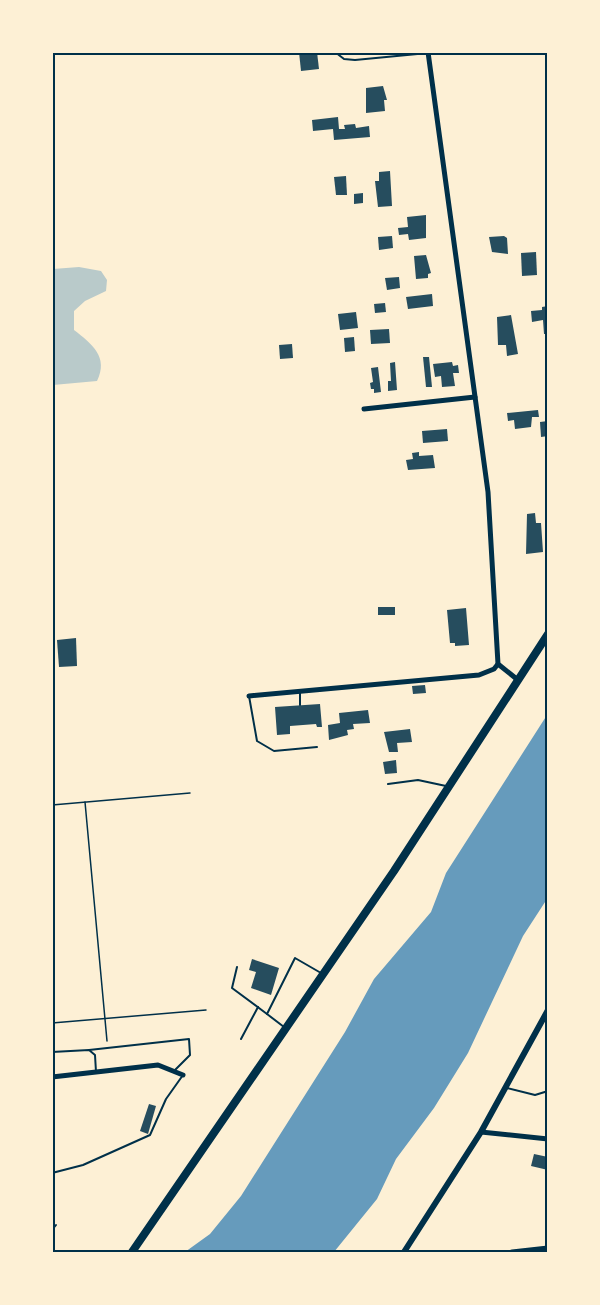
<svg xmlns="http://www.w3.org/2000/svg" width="600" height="1305" font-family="'Noto Serif',serif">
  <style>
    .green { fill: #b9caca }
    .water { fill: #669bbc }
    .building { fill: #264d5e }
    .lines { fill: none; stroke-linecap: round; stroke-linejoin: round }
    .path { stroke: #003049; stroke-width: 1.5 }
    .service { stroke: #003049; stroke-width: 2 }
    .minor { stroke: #003049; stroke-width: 5 }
    .tertiary { stroke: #003049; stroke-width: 6 }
    .primary { stroke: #003049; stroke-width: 8 }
    .neatline { fill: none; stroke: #003049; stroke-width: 2 }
  </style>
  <rect width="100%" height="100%" fill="#fdf0d5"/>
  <path class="green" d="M79 267 101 271 107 280 106 291 85 301 74 311V330C92 344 109 357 97 381L53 385V269Z"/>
  <path class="water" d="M547 715V899L523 936 468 1053 434 1108 396 1159 377 1199 334 1252H185L210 1234 241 1196 345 1032 374 979 431 912 446 873Z"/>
  <g class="building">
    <path d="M299 52H317L319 69 301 71Z"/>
    <path d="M383 86 387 100H384L385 111 366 113V88Z"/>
    <path d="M338 117 339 129H345L344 125 355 124 356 128 369 126 370 137 334 140 333 129 313 131 312 120Z"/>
    <path d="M390 171 392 206 378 207 375 181H379V172Z"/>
    <path d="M346 176 347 195H336L334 177Z"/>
    <path d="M363 193V203L354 204V194Z"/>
    <path d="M426 215V238L409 240 408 234 399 235 398 228 408 227 407 217Z"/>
    <path d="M392 236 393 248 379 250 378 237Z"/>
    <path d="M504 236 507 238 508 254 492 252 489 237Z"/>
    <path d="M536 252 537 275 522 276 521 253Z"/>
    <path d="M426 255 431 273 428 274V278L416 279 414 256Z"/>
    <path d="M399 277 400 288 387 290 385 278Z"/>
    <path d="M432 294 433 306 408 309 406 297Z"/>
    <path d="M385 303 386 312 375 313 374 304Z"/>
    <path d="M548 306V334H544L543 320 532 322 531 311 542 310V307Z"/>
    <path d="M356 312 358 328 340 330 338 314Z"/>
    <path d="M511 315 518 354 507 356 506 345H498L497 317Z"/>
    <path d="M389 329 390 343 371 344 370 330Z"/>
    <path d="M354 337 355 351 345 352 344 338Z"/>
    <path d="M292 344 293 358 280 359 279 345Z"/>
    <path d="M423 357H429L432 387H426Z"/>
    <path d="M395 362 397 390 388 391V381H391L390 363Z"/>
    <path d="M452 362 453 366 458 365 459 373H453L455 386 442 387 441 376 435 377 433 364Z"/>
    <path d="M378 367 381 392 374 393V389H371L370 383 373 382 371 368Z"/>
    <path d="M538 410 539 417H532L531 427 515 429 514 420 508 421 507 413Z"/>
    <path d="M548 421V436L541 437 540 422Z"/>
    <path d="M447 429 448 441 423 443 422 431Z"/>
    <path d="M419 452V456L433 455 435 468 408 470 406 460 413 459 412 453Z"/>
    <path d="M535 513 536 523H541L543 552 526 554 527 514Z"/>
    <rect x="378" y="607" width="17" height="8"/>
    <path d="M466 608 469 645 455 646V643H450L447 610Z"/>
    <path d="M76 638 77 666 59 667 57 640Z"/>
    <path d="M425 685 426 693 413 694 412 686Z"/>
    <path d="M320 704 322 727H317L316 724 290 726V734L277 735 275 707Z"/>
    <path d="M368 710 370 723 353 724 354 729 347 730 348 735 329 740 328 725 340 723 339 713Z"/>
    <path d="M410 729 412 742 397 743 398 752H389L384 732Z"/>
    <path d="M396 760 397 773 385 774 383 762Z"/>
    <path d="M252 959 279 968 271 995 251 988 256 972 249 970Z"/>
    <path d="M149 1104 156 1106 148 1134 140 1131Z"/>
    <path d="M534 1154 548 1157V1170L531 1166Z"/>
  </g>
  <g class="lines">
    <g class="path">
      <path d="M85 802 107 1041"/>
      <path d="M52 805 190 793"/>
      <path d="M52 1023 206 1010"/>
    </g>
    <g class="service">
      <path d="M335 52 344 59 355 60 428 53"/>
      <path d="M300 692V705"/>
      <path d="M249 696 257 741 274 751 317 747"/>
      <path d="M388 784 418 780 446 786"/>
      <path d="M237 967 232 988 267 1014"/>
      <path d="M284 1027 267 1014 295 958 321 973"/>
      <path d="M241 1039 258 1007"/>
      <path d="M89 1050 189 1039 190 1055 175 1070"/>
      <path d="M52 1052 89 1050 95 1055 96 1072"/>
      <path d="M507 1088 535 1095 548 1091"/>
      <path d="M52 1173 83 1165 150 1135 166 1099 183 1075"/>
      <path d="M52 1230 56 1225"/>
    </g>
    <g class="minor">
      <path d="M428 52 488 492 498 664 518 680"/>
      <path d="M364 409 475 397"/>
      <path d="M249 696 479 675 494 669 498 664"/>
      <path d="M52 1077 158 1065 183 1075"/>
      <path d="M481 1132 548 1139"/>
      <path d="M512 1252 548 1248"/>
    </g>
    <path class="tertiary" d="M404 1252 481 1132 548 1010"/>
    <path class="primary" d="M132 1252 394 871 548 634"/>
  </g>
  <rect width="600" height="1305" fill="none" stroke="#fdf0d5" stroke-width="108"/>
  <rect x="54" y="54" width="492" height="1197" class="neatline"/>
</svg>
